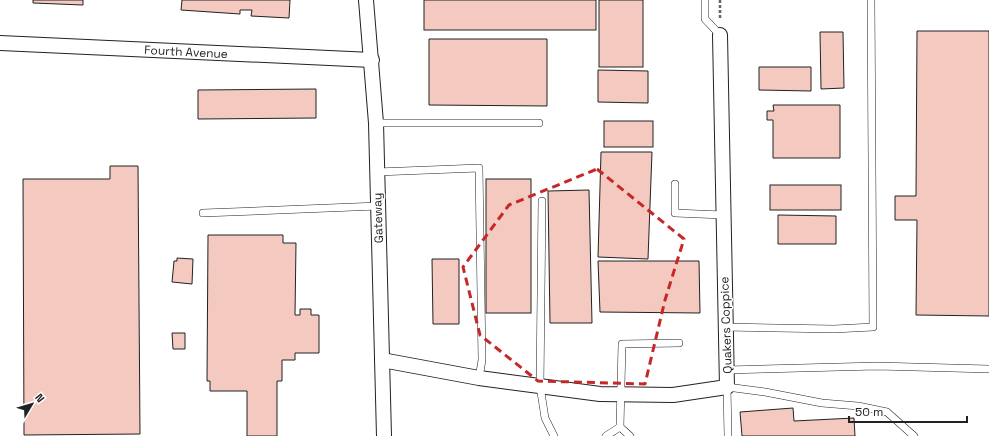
<svg xmlns="http://www.w3.org/2000/svg" width="989" height="436" font-family="'Space Grotesk',sans-serif">
  <style>
    .building { fill: #f3c9c0; stroke: #222 }
    .lines { fill: none; stroke-linecap: round; stroke-linejoin: round }
    .service-casing { stroke: #222; stroke-width: 8 }
    .minor-casing { stroke: #222; stroke-width: 16 }
    .path { stroke: #646464; stroke-width: 2.5; stroke-dasharray: 3 2; stroke-linecap: butt }
    .service { stroke: #fff; stroke-width: 7 }
    .minor { stroke: #fff; stroke-width: 14 }
    .marked { fill: none; stroke: #c62828; stroke-width: 3; stroke-dasharray: 8 5; stroke-linejoin: round }
    .labels { text-anchor: middle; stroke-width: 3; stroke-linejoin: round; paint-order: stroke }
    .street-label { font-size: 12px; fill: #222; stroke: #fff }
  </style>
  <rect width="100%" height="100%" fill="#fff"/>
  <g class="building">
    <path d="M33 0H83V5L33 3Z"/>
    <path d="M182 0H290L289 18 251 16 252 10H240V14L181 10Z"/>
    <rect x="424" y="0" width="172" height="30"/>
    <rect x="599" y="0" width="44" height="67"/>
    <path d="M917 31H989V316L916 315 917 220H895V196H916Z"/>
    <path d="M820 32H843L844 88 821 89Z"/>
    <path d="M429 39H547V106L429 105Z"/>
    <path d="M759 67H811V91L759 90Z"/>
    <path d="M598 70 648 71V103L598 102Z"/>
    <path d="M316 89V118L198 119V90Z"/>
    <path d="M773 105H840V158H773V120H767V111H774Z"/>
    <rect x="604" y="121" width="49" height="26"/>
    <path d="M601 152H652L648 259 598 257Z"/>
    <path d="M110 166H138L140 434 24 435 23 179H110Z"/>
    <rect x="486" y="179" width="45" height="134"/>
    <rect x="770" y="185" width="71" height="25"/>
    <path d="M589 190 592 323H550L548 191Z"/>
    <path d="M778 215 836 216V244H778Z"/>
    <path d="M208 235H283V243H296L295 315H300V309H311V315H319V353H295V360H282V381H277V436H247V391H210V381H207Z"/>
    <path d="M177 258 193 259 192 284 172 282 174 261H177Z"/>
    <path d="M432 259H459V324H433Z"/>
    <path d="M598 261H699L700 313 600 312Z"/>
    <path d="M172 333H185V349H173Z"/>
    <path d="M793 408 794 421 854 418 855 436H742L740 412Z"/>
  </g>
  <g class="lines">
    <defs>
      <g id="service">
        <path d="M705 0V19L720 35"/>
        <path d="M376 123H539"/>
        <path d="M377 172 479 168 482 360 479 378"/>
        <path d="M675 184V213L723 215"/>
        <path d="M542 201 540 386 545 418 554 436"/>
        <path d="M203 213 378 206"/>
        <path d="M725 327 834 329 873 327 871 0"/>
        <path d="M727 370 877 366 989 369"/>
        <path d="M606 436 620 427"/>
        <path d="M630 436 620 427 622 344 679 343"/>
        <path d="M728 436 727 387 765 392 822 403 858 406 887 412 914 436"/>
      </g>
      <g id="minor">
        <path d="M366 0 376 123 384 436"/>
        <path d="M0 43 372 60"/>
        <path d="M382 360 479 378 600 394 673 395 727 387 720 35"/>
      </g>
    </defs>
    <use href="#service" class="service-casing"/>
    <use href="#minor" class="minor-casing"/>
    <path class="path" d="M720 0V18"/>
    <use href="#service" class="service"/>
    <use href="#minor" class="minor"/>
  </g>
  <path class="marked" d="M597 169 684 239 665 300 645 384 538 381 480 335 463 267 509 205Z"/>
  <g class="labels">
    <g class="street-label">
      <text transform="translate(186 52) rotate(3)" y="4">Fourth Avenue</text>
      <text transform="translate(378 218) rotate(-92)" y="4">Gateway</text>
      <text transform="translate(726 325) rotate(-92)" y="4">Quakers Coppice</text>
    </g>
  </g>
  <g transform="translate(32 404) rotate(52)" stroke="#ffffff" stroke-width="3" paint-order="stroke">
  <path d="M0-3L7 15L0 10L-7 15Z" fill="#222222"/>
  <text y="-6" font-size="11" font-weight="bold" text-anchor="middle" fill="#222222">N</text>
  </g>
  <path d="M849 416v6h118v-6" fill="none" stroke="#222222" stroke-width="2"/>
  <text x="855" y="416" font-size="12" fill="#222222" stroke="#ffffff" stroke-width="3" paint-order="stroke">50 m</text>
</svg>
